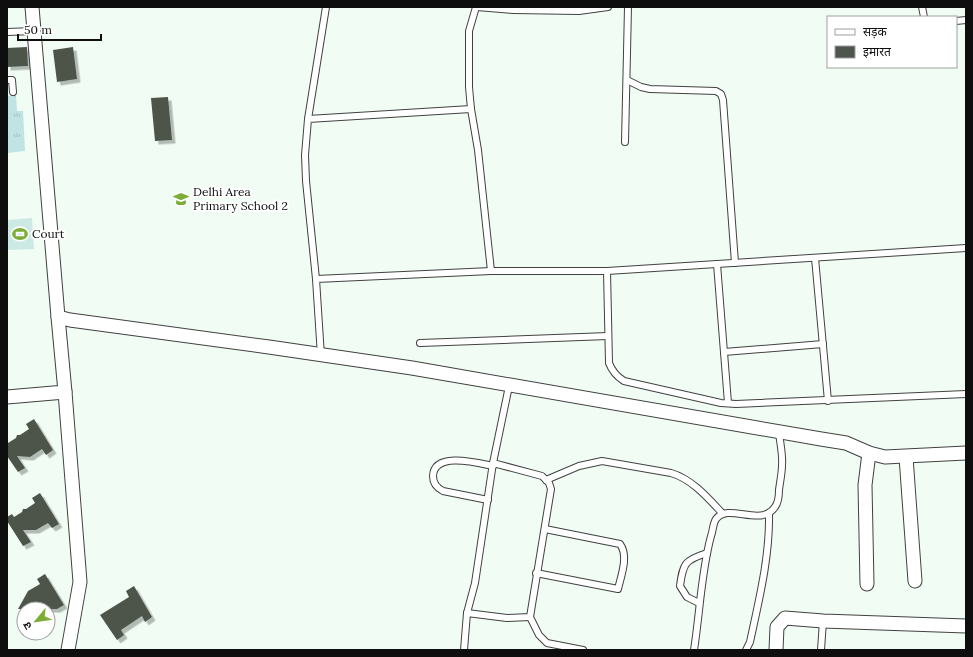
<svg xmlns="http://www.w3.org/2000/svg" width="973" height="657" font-family="Lora,'Noto Sans Devanagari',serif">
  <style>
    .grass { fill: url(#grass-tufts) }
    .pitch { fill: #cce9e4 }
    .building { fill: #4d554c; filter: url(#shadow) }
    .lines { fill: none; stroke-linecap: round; stroke-linejoin: round }
    .service-casing { stroke: #414141; stroke-width: 8 }
    .minor-casing { stroke: #414141; stroke-width: 15 }
    .service { stroke: #fff; stroke-width: 6 }
    .minor { stroke: #fff; stroke-width: 13 }
    .labels { text-anchor: middle; stroke-width: 4; stroke-linejoin: round; paint-order: stroke }
    .poi-label { font-size: 12px; fill: #0e0e0e; stroke: #fff; text-anchor: start }
  </style>
  <defs>
    <pattern id="grass-tufts" width="24" height="20" patternUnits="userSpaceOnUse"><rect width="24" height="20" fill="#bfe4e2"/><path d="M3 7l-1-3M5 7V3M7 7l1-3M15 17l-1-3M17 17v-4M19 17l1-3" fill="none" stroke="#a3c2c1"/></pattern>
    <filter id="shadow"><feDropShadow dx="3.5" dy="3.5" stdDeviation="0" flood-color="#0004"/></filter>
  </defs>
  <rect width="100%" height="100%" fill="#f1fdf4"/>
  <path class="grass" d="M16 95 17 111H23L25 151 7 153V96Z"/>
  <path class="pitch" d="M32 218 34 249 7 250V220Z"/>
  <g class="building">
    <path d="M27 47 28 66 7 67V48Z"/>
    <path d="M73 47 77 79 57 82 53 50Z"/>
    <path d="M168 97 172 140 155 141 151 98Z"/>
    <path d="M34 419 53 450 46 455 42 449 30 457 17 456 25 468 18 472 7 456V442L8 443 16 438 17 435H20L29 429 26 424Z"/>
    <path d="M40 493 59 524 52 528 48 523 36 530H23L31 542 23 546 7 521V517L12 514 14 517 22 512 23 509H26L35 503 32 498Z"/>
    <path d="M45 574 64 605 57 609H18L28 591 40 584 37 579Z"/>
    <path d="M134 586 152 617 145 622 142 616 121 630 124 635 117 640 100 615 129 597 126 591Z"/>
  </g>
  <g class="lines">
    <defs>
      <g id="service">
        <path d="M476 7 469 31V87L471 109 478 150 491 271"/>
        <path d="M477 7 513 10 579 11 608 7"/>
        <path d="M922 7 924 17"/>
        <path d="M956 21 966 20"/>
        <path d="M7 32 34 31"/>
        <path d="M7 80H12L13 92"/>
        <path d="M627 80 641 87 650 89 716 91 721 94 723 100 735 263"/>
        <path d="M308 119 326 7"/>
        <path d="M625 142 628 7"/>
        <path d="M815 258 828 401"/>
        <path d="M717 264 728 403"/>
        <path d="M607 271 609 363C612 371 616 376 624 381L721 403 736 404 966 394"/>
        <path d="M316 279 306 181 305 155 308 119 471 109"/>
        <path d="M420 343 608 336"/>
        <path d="M724 352 823 344"/>
        <path d="M321 356 316 279 491 271H607L966 248"/>
        <path d="M546 480 579 466 602 461 671 473C692 479 708 498 723 514"/>
        <path d="M488 500 443 491C437 488 433 483 433 476 434 451 478 463 493 466"/>
        <path d="M536 573 618 589C621 576 629 556 620 544L545 529"/>
        <path d="M699 603 687 597 680 586C683 563 685 560 707 553"/>
        <path d="M467 613 507 618 530 617 551 489 549 483 542 476 493 463"/>
        <path d="M530 617 539 635 547 643 583 650"/>
        <path d="M464 650 467 613 475 583 493 463 509 386"/>
        <path d="M694 650C700 612 701 573 711 536 713 531 713 523 716 519 728 502 761 528 775 507 778 503 779 495 779 490 780 482 782 473 782 465 783 455 780 443 779 432"/>
        <path d="M746 650 750 642C759 600 770 556 769 513"/>
        <path d="M821 650 823 621"/>
      </g>
      <g id="minor">
        <path d="M32 7 58 317"/>
        <path d="M65 392 80 582 68 650"/>
        <path d="M7 397 65 392 58 317 70 320 269 347 412 368 821 439 846 443 869 453 885 457 966 453"/>
        <path d="M906 457 915 581"/>
        <path d="M867 584 865 485 869 453"/>
        <path d="M776 650 777 627 785 618 823 621 966 626"/>
      </g>
    </defs>
    <use href="#service" class="service-casing"/>
    <use href="#minor" class="minor-casing"/>
    <use href="#service" class="service"/>
    <use href="#minor" class="minor"/>
  </g>
  <defs>
    <symbol id="school-bare" viewBox="-9 -9 18 18"><path d="M0-5L7-2L0 1L-7-2ZM-4 1L0 2.5L4 1V4Q0 6-4 4Z" fill="#7cad37" stroke="#fff" stroke-width="2.5" paint-order="stroke"/></symbol>
    <symbol id="stadium-bare" viewBox="-9 -9 18 18"><path d="M0-5a6.5 5 0 1 0 0 10a6.5 5 0 1 0 0-10ZM-3.5-1.8h7v3.6h-7Z" fill="#7cad37" stroke="#fff" stroke-width="2.5" paint-order="stroke"/></symbol>
  </defs>
  <g fill-rule="evenodd">
    <use href="#school-bare" x="170" y="188" width="22" height="22"/>
    <use href="#stadium-bare" x="9" y="223" width="22" height="22"/>
  </g>
  <g class="labels">
    <g class="poi-label">
      <text x="193" y="196">Delhi Area<tspan x="193" dy="14">Primary School 2</tspan></text>
      <text x="32" y="238">Court</text>
    </g>
  </g>
  <rect width="973" height="657" fill="none" stroke="#0e0e0e" stroke-width="16"/>
  <rect x="827" y="16" width="130" height="52" fill="#ffffff" stroke="#9f9f9f"/>
  <rect x="835" y="29" width="20" height="6" fill="#ffffff" stroke="#9f9f9f"/>
  <text x="863" y="36" font-size="12" fill="#0e0e0e">सड़क</text>
  <rect x="835" y="46" width="20" height="12" fill="#4d554c" stroke="#9f9f9f"/>
  <text x="863" y="56" font-size="12" fill="#0e0e0e">इमारत</text>
  <g transform="translate(36 621) rotate(241)"><circle r="19" fill="#ffffff" stroke="#9f9f9f"/>
  <path d="M0-3L7 15L0 10L-7 15Z" fill="#7cad37"/>
  <text y="-6" font-size="11" font-weight="bold" text-anchor="middle" fill="#0e0e0e">उ</text>
  </g>
  <path d="M18 34v6h83v-6" fill="none" stroke="#0e0e0e" stroke-width="2"/>
  <text x="24" y="34" font-size="12" fill="#0e0e0e" stroke="#ffffff" stroke-width="3" paint-order="stroke">50 m</text>
</svg>
